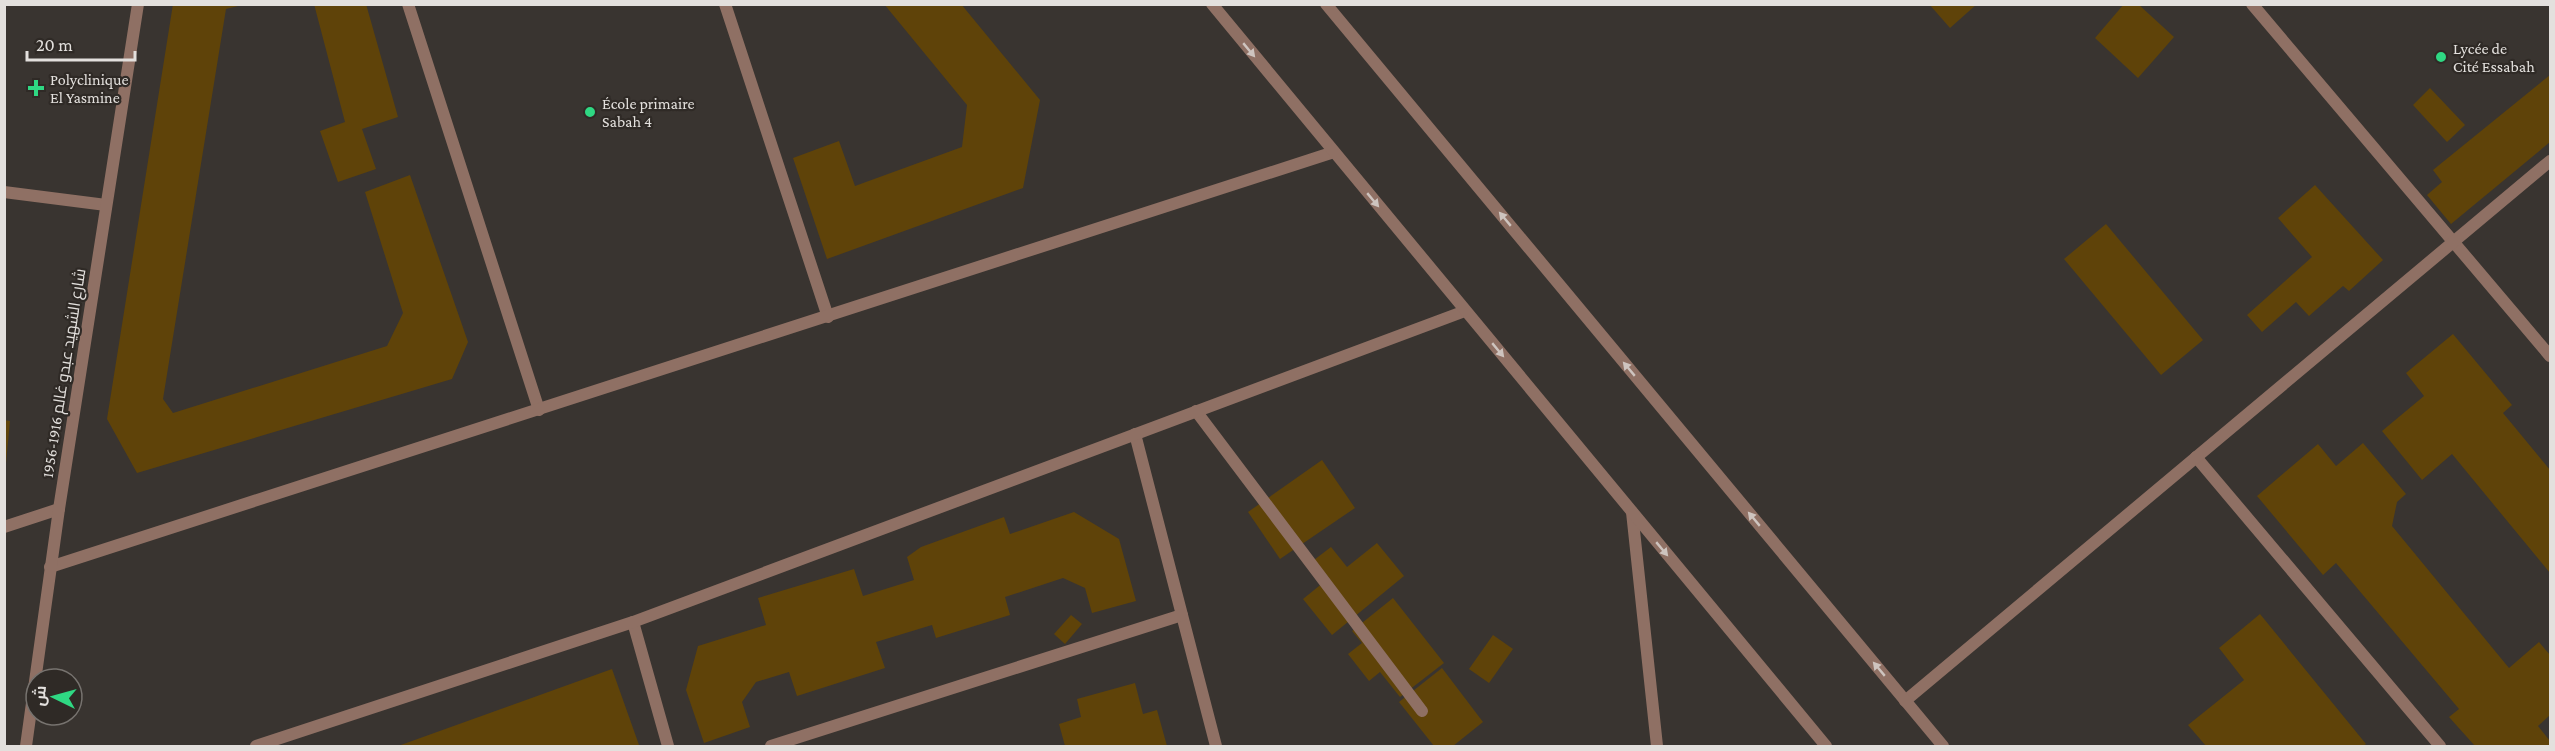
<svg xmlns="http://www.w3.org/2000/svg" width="2555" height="751" font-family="'Crimson Pro',Cairo,serif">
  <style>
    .building { fill: #5f4309 }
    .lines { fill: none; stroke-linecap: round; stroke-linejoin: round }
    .minor { stroke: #8f7064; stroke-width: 12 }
    .tertiary { stroke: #8f7064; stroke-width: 12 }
    .oneway { fill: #cec4bf }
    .poi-dot { fill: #2fd883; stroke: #2f2a26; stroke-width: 2 }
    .labels { text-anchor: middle; stroke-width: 4.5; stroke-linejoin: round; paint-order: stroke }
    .poi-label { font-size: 16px; fill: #e3e0dd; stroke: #2f2a26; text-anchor: start }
    .street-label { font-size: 16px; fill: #e3e0dd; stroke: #2f2a26 }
  </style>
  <rect width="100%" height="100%" fill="#393430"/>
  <g class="building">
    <path d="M173 4 242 5 226 9 163 399 173 413 387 346 403 313 365 192 410 175 468 342 452 379 137 473 107 419Z"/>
    <path d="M314 4H366L398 117 362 129 376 169 338 182 320 131 345 122Z"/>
    <path d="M884 4H961L1040 100 1023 188 827 259 793 158 839 141 855 186 962 147 967 105Z"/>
    <path d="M1929 4H1977L1950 28Z"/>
    <path d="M2124 4H2138L2174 37 2138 78 2095 38Z"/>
    <path d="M2550 75V142L2451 224 2427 195 2442 182 2433 170Z"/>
    <path d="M2430 88 2465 125 2447 142 2413 105Z"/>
    <path d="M2315 185 2383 260 2349 291 2343 286 2309 316 2296 302 2262 332 2247 315 2312 257 2278 218Z"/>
    <path d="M2106 224 2203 340 2161 375 2064 259Z"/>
    <path d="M2453 334 2512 405 2503 413 2550 470V573L2452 454 2422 480 2382 431 2424 396 2406 373Z"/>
    <path d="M4 420 10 421 6 463H4Z"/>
    <path d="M2363 443 2406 494 2397 502 2392 526 2509 668 2539 642 2550 655V715L2538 726 2550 741V746H2475L2449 717 2459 709 2336 563 2323 575 2257 496 2318 444 2336 466Z"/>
    <path d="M1322 460 1355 508 1280 559 1248 512Z"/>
    <path d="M1074 512 1119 539 1136 601 1092 613 1085 588 1063 578 1005 597 1010 615 936 638 932 625 876 642 885 668 797 696 789 672 756 682 742 702 750 727 704 743 686 690 698 646 766 625 758 598 854 569 863 596 914 580 907 557 921 547 1004 517 1010 534Z"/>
    <path d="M1377 543 1404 576 1332 635 1303 599 1329 578 1314 560 1331 547 1347 567Z"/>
    <path d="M1393 598 1444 663 1400 697 1380 672 1369 681 1348 654 1362 643 1352 631Z"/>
    <path d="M2260 614 2366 744 2363 746H2206L2188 725 2244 680 2219 648Z"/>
    <path d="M1071 615 1082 624 1065 644 1054 634Z"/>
    <path d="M1493 635 1513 649 1489 683 1469 669Z"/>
    <path d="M1442 668 1483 722 1453 746H1434L1399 702Z"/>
    <path d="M612 669 639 745 398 746Z"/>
    <path d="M1135 683 1143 714 1157 710 1167 746H1065L1059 724 1081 717 1077 699Z"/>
  </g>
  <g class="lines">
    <g class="minor">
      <path d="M408 4 539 410"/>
      <path d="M725 4 828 317"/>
      <path d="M2252 4 2550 356"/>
      <path d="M4 192 106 205"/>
      <path d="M1196 411 1422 711"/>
      <path d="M1135 434 1216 746"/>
      <path d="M2196 457 2440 746"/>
      <path d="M1632 512 1657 746"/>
      <path d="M4 527 59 509"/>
      <path d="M50 567 1334 152"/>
      <path d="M633 622 668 746"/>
      <path d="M1905 701 2550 161"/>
      <path d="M256 746 633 622 1465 311"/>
      <path d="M771 746 1182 615"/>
    </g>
    <g class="tertiary">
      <path d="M1212 4 1826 746"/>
      <path d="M1326 4 1943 746"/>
      <path d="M26 746 59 509 138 4"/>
    </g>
  </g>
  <defs><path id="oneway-solid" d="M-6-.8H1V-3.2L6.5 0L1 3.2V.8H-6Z" transform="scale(1.5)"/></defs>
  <g class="oneway">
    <use href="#oneway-solid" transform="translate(1249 50) rotate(50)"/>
    <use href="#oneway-solid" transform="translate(1373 200) rotate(50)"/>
    <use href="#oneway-solid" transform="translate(1505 219) rotate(-130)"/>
    <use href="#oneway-solid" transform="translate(1498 350) rotate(50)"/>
    <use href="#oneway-solid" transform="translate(1629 369) rotate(-130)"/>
    <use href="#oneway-solid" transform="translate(1754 519) rotate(-130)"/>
    <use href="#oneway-solid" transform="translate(1662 549) rotate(50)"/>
    <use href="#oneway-solid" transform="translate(1879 669) rotate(-130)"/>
  </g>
  <g class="poi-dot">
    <circle cx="2441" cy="57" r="6"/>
    <path d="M33 79h6v6h6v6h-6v6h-6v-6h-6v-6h6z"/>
    <circle cx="590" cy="112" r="6"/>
  </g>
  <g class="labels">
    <g class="poi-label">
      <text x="2453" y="54">Lycée de<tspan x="2453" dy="18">Cité Essabah</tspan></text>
      <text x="50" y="85">Polyclinique<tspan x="50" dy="18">El Yasmine</tspan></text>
      <text x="602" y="109">École primaire<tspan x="602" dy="18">Sabah 4</tspan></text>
    </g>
    <g class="street-label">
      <text transform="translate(63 373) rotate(-81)" y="6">شارع الشهيد عبدو غالم 1916-1956</text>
    </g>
  </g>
  <rect width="2555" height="751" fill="none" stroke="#e3e0dd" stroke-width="12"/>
  <g transform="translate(54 697) rotate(275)"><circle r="28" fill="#2f2a26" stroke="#77736f" stroke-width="1.5"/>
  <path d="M0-4.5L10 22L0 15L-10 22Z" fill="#2fd883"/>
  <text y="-9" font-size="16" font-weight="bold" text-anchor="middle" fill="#e3e0dd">ش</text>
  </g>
  <path d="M27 51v9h108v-9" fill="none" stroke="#e3e0dd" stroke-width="3"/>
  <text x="36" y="51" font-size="18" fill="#e3e0dd" stroke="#2f2a26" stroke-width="4.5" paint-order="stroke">20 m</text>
</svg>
